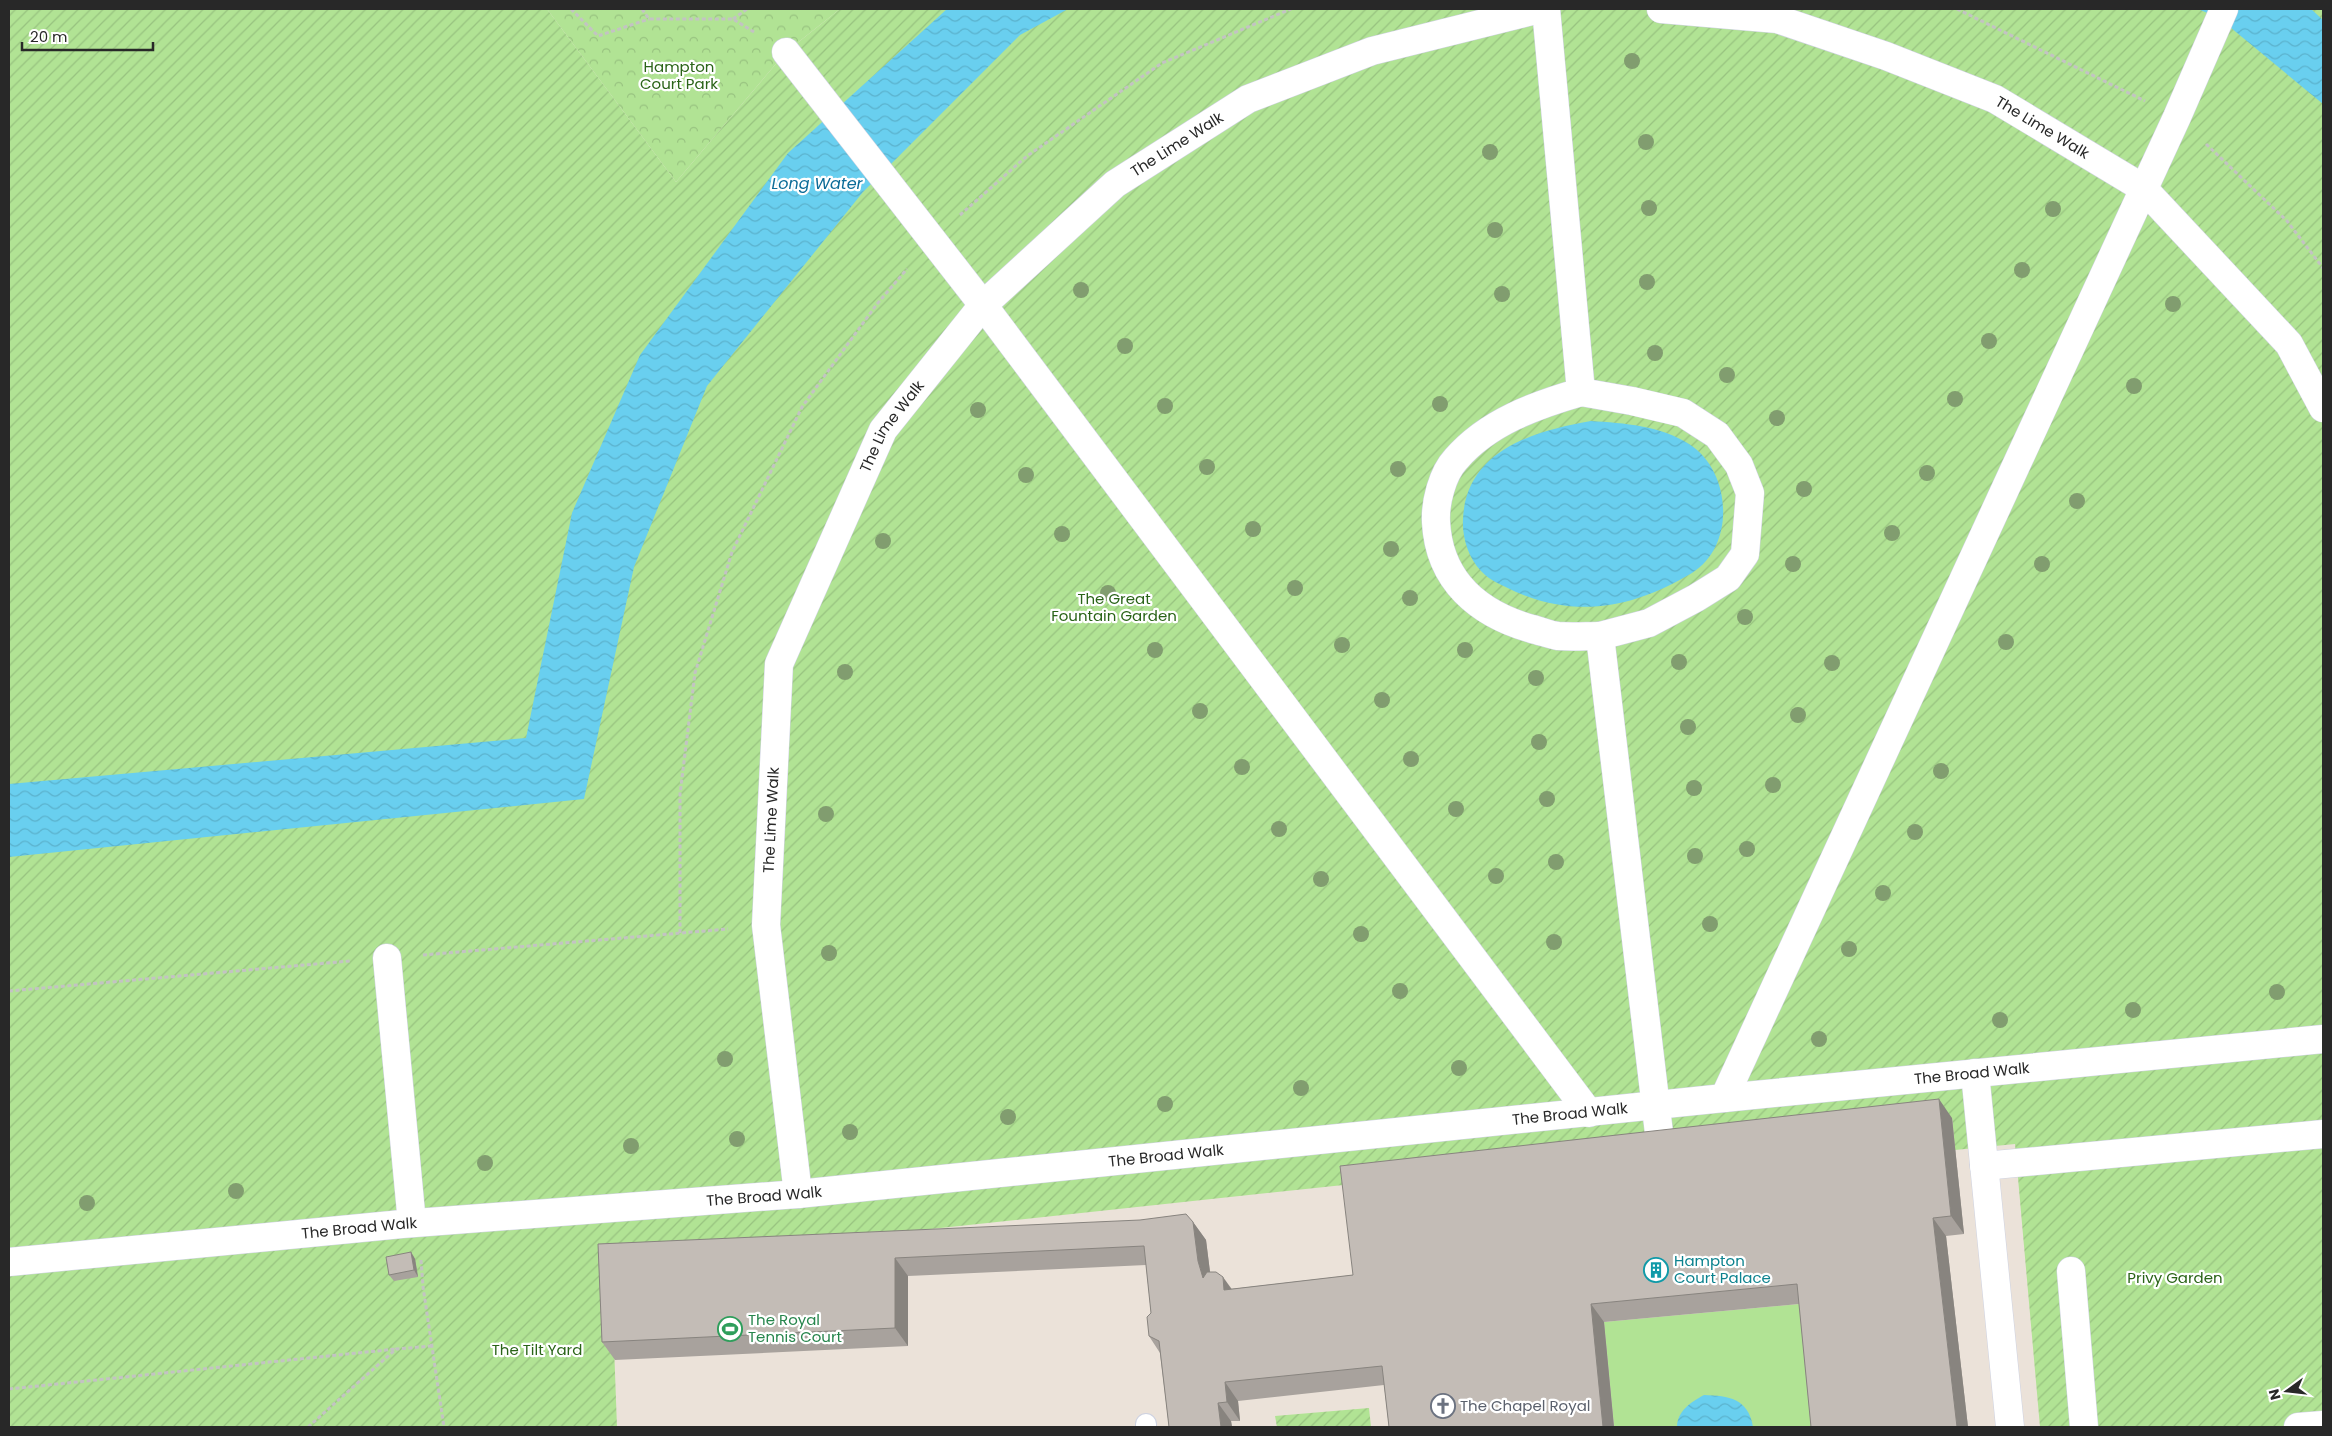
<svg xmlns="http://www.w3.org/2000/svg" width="2332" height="1436" font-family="Poppins,sans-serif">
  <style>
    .grass { fill: #b1e394 }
    .park { fill: url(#park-crowns) }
    .garden { fill: url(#garden-furrows) }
    .water { fill: url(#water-waves) }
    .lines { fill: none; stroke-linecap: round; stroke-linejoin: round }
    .service-casing { stroke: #ced2e1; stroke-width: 22 }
    .pedestrian-casing { stroke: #ced2e1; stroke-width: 29 }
    .path { stroke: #c3c3c3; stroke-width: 3; stroke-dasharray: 4 2.5; stroke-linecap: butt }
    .service { stroke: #fff; stroke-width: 20 }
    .pedestrian { stroke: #fff; stroke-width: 28 }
    .tree { fill: #819d6f }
    .wall { fill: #a8a29d }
    .shaded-wall { fill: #88847f }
    .building { fill: #c3bcb6; stroke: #88847f }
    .labels { text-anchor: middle; stroke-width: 4.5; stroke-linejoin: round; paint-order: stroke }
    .park-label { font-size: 15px; fill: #2a6418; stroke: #fff }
    .street-label { font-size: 15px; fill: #282828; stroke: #fff }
    .culture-label { font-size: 15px; fill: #0d838f; stroke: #fff; text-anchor: start }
    .leisure-label { font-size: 15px; fill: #27864d; stroke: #fff; text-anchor: start }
    .worship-label { font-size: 15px; fill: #5b616d; stroke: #fff; text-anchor: start }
    .water-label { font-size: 16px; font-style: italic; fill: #0c6c98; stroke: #fff }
  </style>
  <defs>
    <pattern id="park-crowns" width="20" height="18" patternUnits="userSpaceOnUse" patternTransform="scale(1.25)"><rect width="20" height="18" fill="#b1e394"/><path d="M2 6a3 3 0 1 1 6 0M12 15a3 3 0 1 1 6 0" fill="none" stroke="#98c380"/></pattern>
    <pattern id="garden-furrows" width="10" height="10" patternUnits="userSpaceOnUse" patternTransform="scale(1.25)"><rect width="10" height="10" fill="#b1e394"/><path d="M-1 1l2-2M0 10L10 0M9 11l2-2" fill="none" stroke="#98c380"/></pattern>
    <pattern id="water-waves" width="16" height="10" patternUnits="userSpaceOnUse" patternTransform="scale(1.25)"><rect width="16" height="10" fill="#69cfef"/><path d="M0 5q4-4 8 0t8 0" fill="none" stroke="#5bb2cd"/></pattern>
  </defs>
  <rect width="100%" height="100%" fill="#ebe2d9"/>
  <path class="grass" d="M1810 1303 1822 1427H1614L1604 1322Z"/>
  <path class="park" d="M547 9H840L786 52 676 182Z"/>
  <g class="garden">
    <path d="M9 9H547L676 182 786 52 840 9H2323V1427H2040L2015 1144 1955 1150 1952 1118 1353 1184 611 1263 617 1427H9Z"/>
    <path d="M1369 1408 1371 1427H1277L1275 1416Z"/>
  </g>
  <g class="water">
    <path d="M947 9H1068L1020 35 863 192 707 386 634 567 584 799 9 857V784L526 738 572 513 640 355 788 153Z"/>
    <path d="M2198 9H2311L2323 20V104L2219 18Z"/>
    <path d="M1591 421C1624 423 1661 426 1689 444 1732 471 1736 546 1692 573 1635 607 1579 619 1516 592 1504 586 1490 581 1481 571 1468 557 1462 537 1463 519 1466 450 1534 431 1591 421Z"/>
    <path d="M1704 1395C1729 1396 1748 1398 1753 1427H1677C1677 1411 1691 1402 1704 1395Z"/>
  </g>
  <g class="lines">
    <defs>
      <path id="service" d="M1146 1424V1427"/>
      <g id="pedestrian">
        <path d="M1546 9 1581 392C1536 405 1488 422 1456 459 1442 474 1435 503 1436 522 1439 581 1479 614 1532 629 1541 631 1550 635 1558 636 1572 637 1586 636 1600 636L1661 1150"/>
        <path id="s1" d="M1661 9 1777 19 1886 56 1995 99 2143 188 2289 344 2323 408"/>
        <path d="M786 52 983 305 1589 1113"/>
        <path d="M1581 392 1632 401 1683 413 1717 435 1739 465 1750 493 1745 554 1728 578 1696 598 1649 623 1600 636"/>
        <path d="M387 958 412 1223"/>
        <path d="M1975 1073 2010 1427"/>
        <path d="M1724 1098 2177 117 2224 9"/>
        <path d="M1984 1166 2323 1134"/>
        <path id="s2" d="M798 1194 766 925 779 664 883 430 983 305 1115 184 1248 99 1372 51 1540 9"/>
        <path id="s3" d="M9 1262 402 1224 798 1194 1724 1098 2323 1039"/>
        <path d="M2071 1271 2084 1427"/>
        <path d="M2298 1427 2323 1425"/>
      </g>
    </defs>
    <use href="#service" class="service-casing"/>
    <use href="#pedestrian" class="pedestrian-casing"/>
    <g class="path">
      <path d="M571 9 598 36 649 19"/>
      <path d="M642 9 649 19H733L754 32"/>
      <path d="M1957 9 2145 101"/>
      <path d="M733 19 747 9"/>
      <path d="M2206 144 2287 221 2323 268"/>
      <path d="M960 215 1027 156 1162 63 1291 9"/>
      <path d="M680 933V794L695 673 732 552 802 407 877 304 907 269"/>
      <path d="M423 955 728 929"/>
      <path d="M9 991 350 961"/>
      <path d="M421 1260 423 1287 444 1427"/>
      <path d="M9 1389 396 1349"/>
      <path d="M308 1427 396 1349 432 1346"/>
    </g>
    <use href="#service" class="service"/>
    <use href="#pedestrian" class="pedestrian"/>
  </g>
  <g class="tree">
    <circle cx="1632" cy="61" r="8"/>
    <circle cx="1646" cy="142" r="8"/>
    <circle cx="1490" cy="152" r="8"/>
    <circle cx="1649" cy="208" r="8"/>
    <circle cx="2053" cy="209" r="8"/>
    <circle cx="1495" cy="230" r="8"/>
    <circle cx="2022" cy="270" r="8"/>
    <circle cx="1647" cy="282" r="8"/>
    <circle cx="1081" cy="290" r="8"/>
    <circle cx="1502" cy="294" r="8"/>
    <circle cx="2173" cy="304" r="8"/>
    <circle cx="1989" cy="341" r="8"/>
    <circle cx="1125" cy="346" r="8"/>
    <circle cx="1655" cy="353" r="8"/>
    <circle cx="1727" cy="375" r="8"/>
    <circle cx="2134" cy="386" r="8"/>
    <circle cx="1955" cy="399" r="8"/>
    <circle cx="1440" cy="404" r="8"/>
    <circle cx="1165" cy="406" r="8"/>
    <circle cx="978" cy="410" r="8"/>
    <circle cx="1777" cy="418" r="8"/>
    <circle cx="1207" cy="467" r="8"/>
    <circle cx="1398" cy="469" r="8"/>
    <circle cx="1927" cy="473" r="8"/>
    <circle cx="1026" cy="475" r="8"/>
    <circle cx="1804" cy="489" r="8"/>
    <circle cx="2077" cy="501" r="8"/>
    <circle cx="1253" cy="529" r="8"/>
    <circle cx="1892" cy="533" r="8"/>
    <circle cx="1062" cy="534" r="8"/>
    <circle cx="883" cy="541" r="8"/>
    <circle cx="1391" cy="549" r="8"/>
    <circle cx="1793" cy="564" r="8"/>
    <circle cx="2042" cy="564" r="8"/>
    <circle cx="1295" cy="588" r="8"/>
    <circle cx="1108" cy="593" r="8"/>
    <circle cx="1410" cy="598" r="8"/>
    <circle cx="1745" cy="617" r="8"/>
    <circle cx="2006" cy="642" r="8"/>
    <circle cx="1342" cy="645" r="8"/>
    <circle cx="1155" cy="650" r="8"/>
    <circle cx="1465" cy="650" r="8"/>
    <circle cx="1679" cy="662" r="8"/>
    <circle cx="1832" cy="663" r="8"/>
    <circle cx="845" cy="672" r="8"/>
    <circle cx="1536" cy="678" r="8"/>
    <circle cx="1382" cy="700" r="8"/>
    <circle cx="1200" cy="711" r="8"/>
    <circle cx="1798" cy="715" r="8"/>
    <circle cx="1688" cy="727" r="8"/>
    <circle cx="1539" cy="742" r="8"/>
    <circle cx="1411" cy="759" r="8"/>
    <circle cx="1242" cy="767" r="8"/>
    <circle cx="1941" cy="771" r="8"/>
    <circle cx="1773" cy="785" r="8"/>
    <circle cx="1694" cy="788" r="8"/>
    <circle cx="1547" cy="799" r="8"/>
    <circle cx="1456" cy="809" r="8"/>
    <circle cx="826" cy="814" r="8"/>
    <circle cx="1279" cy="829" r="8"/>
    <circle cx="1915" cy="832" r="8"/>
    <circle cx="1747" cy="849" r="8"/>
    <circle cx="1695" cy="856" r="8"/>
    <circle cx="1556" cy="862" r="8"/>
    <circle cx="1496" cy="876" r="8"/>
    <circle cx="1321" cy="879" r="8"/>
    <circle cx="1883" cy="893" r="8"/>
    <circle cx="1710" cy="924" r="8"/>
    <circle cx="1361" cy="934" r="8"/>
    <circle cx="1554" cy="942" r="8"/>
    <circle cx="1849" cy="949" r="8"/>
    <circle cx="829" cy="953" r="8"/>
    <circle cx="1400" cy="991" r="8"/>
    <circle cx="2277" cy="992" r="8"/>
    <circle cx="2133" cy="1010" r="8"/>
    <circle cx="2000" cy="1020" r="8"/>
    <circle cx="1819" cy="1039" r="8"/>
    <circle cx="725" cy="1059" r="8"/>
    <circle cx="1459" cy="1068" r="8"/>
    <circle cx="1301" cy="1088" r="8"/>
    <circle cx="1165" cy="1104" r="8"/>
    <circle cx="1008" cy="1117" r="8"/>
    <circle cx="850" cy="1132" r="8"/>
    <circle cx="737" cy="1139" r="8"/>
    <circle cx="631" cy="1146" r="8"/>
    <circle cx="485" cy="1163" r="8"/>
    <circle cx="236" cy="1191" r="8"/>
    <circle cx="87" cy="1203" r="8"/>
  </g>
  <g class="wall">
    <path d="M1952 1118 1964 1234 1946 1236 1968 1427H1811L1799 1304 1604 1322 1614 1427H1389L1384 1385 1238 1401 1240 1421H1231L1232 1427H1169L1160 1353 1149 1336 1151 1313 1146 1265 908 1276V1346L615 1360 602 1342 598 1244 1193 1222 1206 1240 1210 1272 1231 1289 1353 1275Z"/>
    <path d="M411 1252 415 1259 418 1277 394 1281 389 1275Z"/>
  </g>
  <g class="shaded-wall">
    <path d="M1939 1099 1952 1118 1964 1234 1951 1216Z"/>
    <path d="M1933 1218 1946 1236 1968 1427H1957Z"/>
    <path d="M1193 1222 1206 1240 1211 1280 1203 1278 1198 1261Z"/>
    <path d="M411 1252 415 1259 418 1277 414 1270Z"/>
    <path d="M895 1258 908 1276V1346L895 1328Z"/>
    <path d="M1223 1277 1236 1295 1224 1290Z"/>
    <path d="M1591 1304 1604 1322 1614 1427H1603Z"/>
    <path d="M1225 1382 1238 1401 1240 1421 1227 1402Z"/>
    <path d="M1218 1403 1231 1421 1232 1427H1221Z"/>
  </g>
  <g class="building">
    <path d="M1939 1099 1951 1216 1933 1218 1957 1427H1811L1797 1284 1591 1304 1603 1427H1389L1382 1366 1225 1382 1227 1402 1218 1403 1221 1427H1169L1159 1341 1149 1336 1147 1317 1151 1313 1144 1246 895 1258V1328L602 1342 598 1244 1140 1220 1186 1214 1193 1222 1198 1261 1203 1278 1207 1272H1216L1223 1277 1224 1290 1353 1275 1340 1166Z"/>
    <path d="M411 1252 414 1270 389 1275 386 1257Z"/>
  </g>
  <defs>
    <symbol id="building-ring" viewBox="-11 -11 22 22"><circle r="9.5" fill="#fff" stroke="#0f9aa8" stroke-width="1.5"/><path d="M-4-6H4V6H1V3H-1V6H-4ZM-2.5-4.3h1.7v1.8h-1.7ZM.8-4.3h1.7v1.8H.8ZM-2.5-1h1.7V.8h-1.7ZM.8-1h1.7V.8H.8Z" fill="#0f9aa8"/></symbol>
    <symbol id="stadium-ring" viewBox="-11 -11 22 22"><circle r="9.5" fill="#fff" stroke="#2e9e5b" stroke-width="1.5"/><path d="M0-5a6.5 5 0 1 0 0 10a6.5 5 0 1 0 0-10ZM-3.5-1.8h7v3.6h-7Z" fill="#2e9e5b"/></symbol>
    <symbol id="church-ring" viewBox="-11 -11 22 22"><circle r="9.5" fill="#fff" stroke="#6b7280" stroke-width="1.5"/><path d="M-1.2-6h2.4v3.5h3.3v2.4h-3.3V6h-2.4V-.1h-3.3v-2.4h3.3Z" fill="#6b7280"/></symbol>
  </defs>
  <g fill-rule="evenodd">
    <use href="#building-ring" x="1642" y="1256" width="28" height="28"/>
    <use href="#stadium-ring" x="716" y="1315" width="28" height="28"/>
    <use href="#church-ring" x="1429" y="1392" width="28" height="28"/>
  </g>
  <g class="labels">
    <g class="park-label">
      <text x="679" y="72">Hampton<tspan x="679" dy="17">Court Park</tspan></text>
      <text x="1114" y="604">The Great<tspan x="1114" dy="17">Fountain Garden</tspan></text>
      <text x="2175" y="1283">Privy Garden</text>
      <text x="537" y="1355">The Tilt Yard</text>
    </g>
    <g class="street-label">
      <text dy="5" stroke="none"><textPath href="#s1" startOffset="404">The Lime Walk</textPath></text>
      <text dy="5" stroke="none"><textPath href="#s2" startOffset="1201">The Lime Walk</textPath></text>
      <text dy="5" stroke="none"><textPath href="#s2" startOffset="796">The Lime Walk</textPath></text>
      <text dy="5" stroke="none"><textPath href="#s2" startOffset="376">The Lime Walk</textPath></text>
      <text dy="5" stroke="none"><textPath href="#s3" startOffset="1972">The Broad Walk</textPath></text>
      <text dy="5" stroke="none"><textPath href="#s3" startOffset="1568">The Broad Walk</textPath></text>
      <text dy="5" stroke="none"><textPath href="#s3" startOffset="1162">The Broad Walk</textPath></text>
      <text dy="5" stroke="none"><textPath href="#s3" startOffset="758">The Broad Walk</textPath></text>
      <text dy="5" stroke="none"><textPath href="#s3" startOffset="352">The Broad Walk</textPath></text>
    </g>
    <g class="culture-label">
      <text x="1674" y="1266">Hampton<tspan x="1674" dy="17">Court Palace</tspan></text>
    </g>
    <g class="leisure-label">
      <text x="748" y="1325">The Royal<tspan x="748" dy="17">Tennis Court</tspan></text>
    </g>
    <g class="worship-label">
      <text x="1460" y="1411">The Chapel Royal</text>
    </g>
    <g class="water-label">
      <text x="817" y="189">Long Water</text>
    </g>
  </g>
  <rect width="2332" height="1436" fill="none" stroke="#282828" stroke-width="20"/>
  <g transform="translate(2287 1391) rotate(255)" stroke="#ffffff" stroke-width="4" paint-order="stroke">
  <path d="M0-4L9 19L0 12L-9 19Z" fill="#282828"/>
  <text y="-8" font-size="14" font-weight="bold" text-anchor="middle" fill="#282828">N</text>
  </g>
  <path d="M22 42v8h131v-8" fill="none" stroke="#282828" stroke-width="2.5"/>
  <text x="30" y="42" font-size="15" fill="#282828" stroke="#ffffff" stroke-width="4" paint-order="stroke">20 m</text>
</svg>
